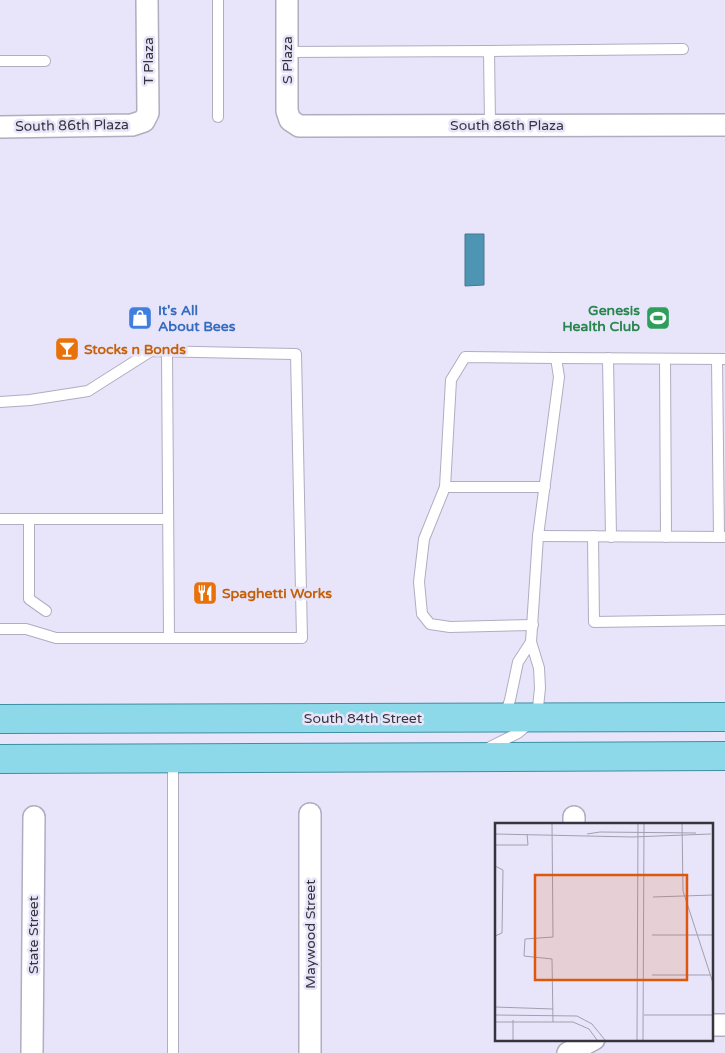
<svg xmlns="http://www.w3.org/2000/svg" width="725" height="1053" font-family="'Varela Round',sans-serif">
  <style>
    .water { fill: #4e95b4; stroke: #477890 }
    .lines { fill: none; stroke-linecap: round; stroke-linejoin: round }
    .service-casing { stroke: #b0adc0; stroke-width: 12 }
    .minor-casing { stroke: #b0adc0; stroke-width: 24 }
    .primary-casing { stroke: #3d8fa4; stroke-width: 30 }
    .service { stroke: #fff; stroke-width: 10 }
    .minor { stroke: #fff; stroke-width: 21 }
    .primary { stroke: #8dd9ea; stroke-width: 28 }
    .labels { text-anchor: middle; stroke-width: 5; stroke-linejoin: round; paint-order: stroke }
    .street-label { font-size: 14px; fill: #36353d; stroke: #e8e5fa }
    .shop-label { font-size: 14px; font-weight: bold; fill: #366cbe; stroke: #e8e5fa; text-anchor: start }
    .leisure-label { font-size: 14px; font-weight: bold; fill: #27864d; stroke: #e8e5fa; text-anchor: end }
    .food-label { font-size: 14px; font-weight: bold; fill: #c56008; stroke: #e8e5fa; text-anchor: start }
    .inset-road { fill: none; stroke: #a19fae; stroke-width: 1 }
    .view { fill: #df570e; fill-opacity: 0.15; stroke: #df570e; stroke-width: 2.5 }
    .inset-edge { fill: none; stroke: #36353d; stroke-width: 2.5 }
  </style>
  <rect width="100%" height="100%" fill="#e8e5fa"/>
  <path class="water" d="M465 234H484V285L465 286Z"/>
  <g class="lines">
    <defs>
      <g id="service">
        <path d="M218 0V117"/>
        <path d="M489 51 683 49"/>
        <path d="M287 52 489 51 490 125"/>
        <path d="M0 61H45"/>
        <path d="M167 351 169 638"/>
        <path d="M556 358 725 359"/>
        <path d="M608 358 611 537"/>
        <path d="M665 359 666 537"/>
        <path d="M717 359 719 537"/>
        <path d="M0 402 30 400 88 391 151 351 296 354 302 638H56L26 629H0"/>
        <path d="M445 487 424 539 419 582 422 614 430 624 450 627 533 625"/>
        <path d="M0 519H168"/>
        <path d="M29 519V599L46 611"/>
        <path d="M538 536 725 537"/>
        <path d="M593 536 594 622 725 620"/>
        <path d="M531 642 538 536 559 377 556 358 465 357 451 380 445 487H545"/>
        <path d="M488 748 518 733 537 717 540 688 539 668 531 642 518 662 510 700 505 715"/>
        <path d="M173 1053V760"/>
      </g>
      <g id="minor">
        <path d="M287 0V111L290 120 299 126 725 125"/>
        <path d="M0 127 132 125 144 121 148 113 147 0"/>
        <path d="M574 817V824"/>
        <path d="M711 1025H725"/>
        <path d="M32 1053 34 817"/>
        <path d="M310 1053V814"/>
        <path d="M568 1053 594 1039"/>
      </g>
      <g id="primary">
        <path d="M0 719 725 717"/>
        <path d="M0 759 725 756"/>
      </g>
    </defs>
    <use href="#service" class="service-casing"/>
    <use href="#minor" class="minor-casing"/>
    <use href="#primary" class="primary-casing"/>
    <use href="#service" class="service"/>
    <use href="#minor" class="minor"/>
    <use href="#primary" class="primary"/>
  </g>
  <defs>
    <symbol id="shop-square" viewBox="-11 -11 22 22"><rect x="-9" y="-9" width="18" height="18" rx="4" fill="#3f7fe0" stroke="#e8e5fa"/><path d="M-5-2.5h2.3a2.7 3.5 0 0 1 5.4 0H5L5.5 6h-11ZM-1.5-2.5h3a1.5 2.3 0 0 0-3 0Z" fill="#fff"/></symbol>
    <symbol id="stadium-square" viewBox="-11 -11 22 22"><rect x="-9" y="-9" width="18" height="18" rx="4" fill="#2e9e5b" stroke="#e8e5fa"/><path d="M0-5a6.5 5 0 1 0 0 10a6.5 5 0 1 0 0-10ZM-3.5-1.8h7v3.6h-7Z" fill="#fff"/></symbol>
    <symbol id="bar-square" viewBox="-11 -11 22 22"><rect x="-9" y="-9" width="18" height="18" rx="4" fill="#e8710a" stroke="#e8e5fa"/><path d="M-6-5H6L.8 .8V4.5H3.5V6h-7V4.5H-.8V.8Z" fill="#fff"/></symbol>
    <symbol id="restaurant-square" viewBox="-11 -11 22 22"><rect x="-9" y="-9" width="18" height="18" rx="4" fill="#e8710a" stroke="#e8e5fa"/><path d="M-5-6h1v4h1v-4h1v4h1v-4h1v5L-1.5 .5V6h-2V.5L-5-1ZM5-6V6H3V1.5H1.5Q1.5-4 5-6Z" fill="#fff"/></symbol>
  </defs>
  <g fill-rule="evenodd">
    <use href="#shop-square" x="126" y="304" width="28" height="28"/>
    <use href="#stadium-square" x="644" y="304" width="28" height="28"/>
    <use href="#bar-square" x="53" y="335" width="28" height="28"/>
    <use href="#restaurant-square" x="191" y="579" width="28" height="28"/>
  </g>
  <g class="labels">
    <g class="street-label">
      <text transform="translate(287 60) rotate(-90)" y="5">S Plaza</text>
      <text transform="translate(148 61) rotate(-90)" y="5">T Plaza</text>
      <text transform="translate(72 125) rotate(-1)" y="5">South 86th Plaza</text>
      <text x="507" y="130">South 86th Plaza</text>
      <text x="363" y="723">South 84th Street</text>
      <text transform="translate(310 934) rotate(-90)" y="5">Maywood Street</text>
      <text transform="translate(33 935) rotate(-90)" y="5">State Street</text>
    </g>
    <g class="shop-label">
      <text x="158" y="315">It's All<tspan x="158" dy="16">About Bees</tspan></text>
    </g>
    <g class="leisure-label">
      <text x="640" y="315">Genesis<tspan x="640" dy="16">Health Club</tspan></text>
    </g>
    <g class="food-label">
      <text x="84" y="354">Stocks n Bonds</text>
      <text x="222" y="598">Spaghetti Works</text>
    </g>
  </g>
  <g transform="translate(495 823)">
    <rect width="218" height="218" fill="#e8e5fa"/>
    <path class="inset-road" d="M57 0 58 114 30 116 29 133 57 136 58 199M187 0 188 68 218 160M0 11 137 14 216 11M92 11 105 9 201 10M0 22H33L32 11M0 43 8 47 7 110 0 113M158 74 218 72M157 112H218M157 152H215M0 184 58 186M0 192 82 193 97 201 110 217M149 192H218M0 199H78L94 206 102 217M18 217V197M142 217 143 0M148 217 149 0"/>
    <path class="view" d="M40 52H192V157H40Z"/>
    <rect width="218" height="218" class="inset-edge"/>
  </g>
</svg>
